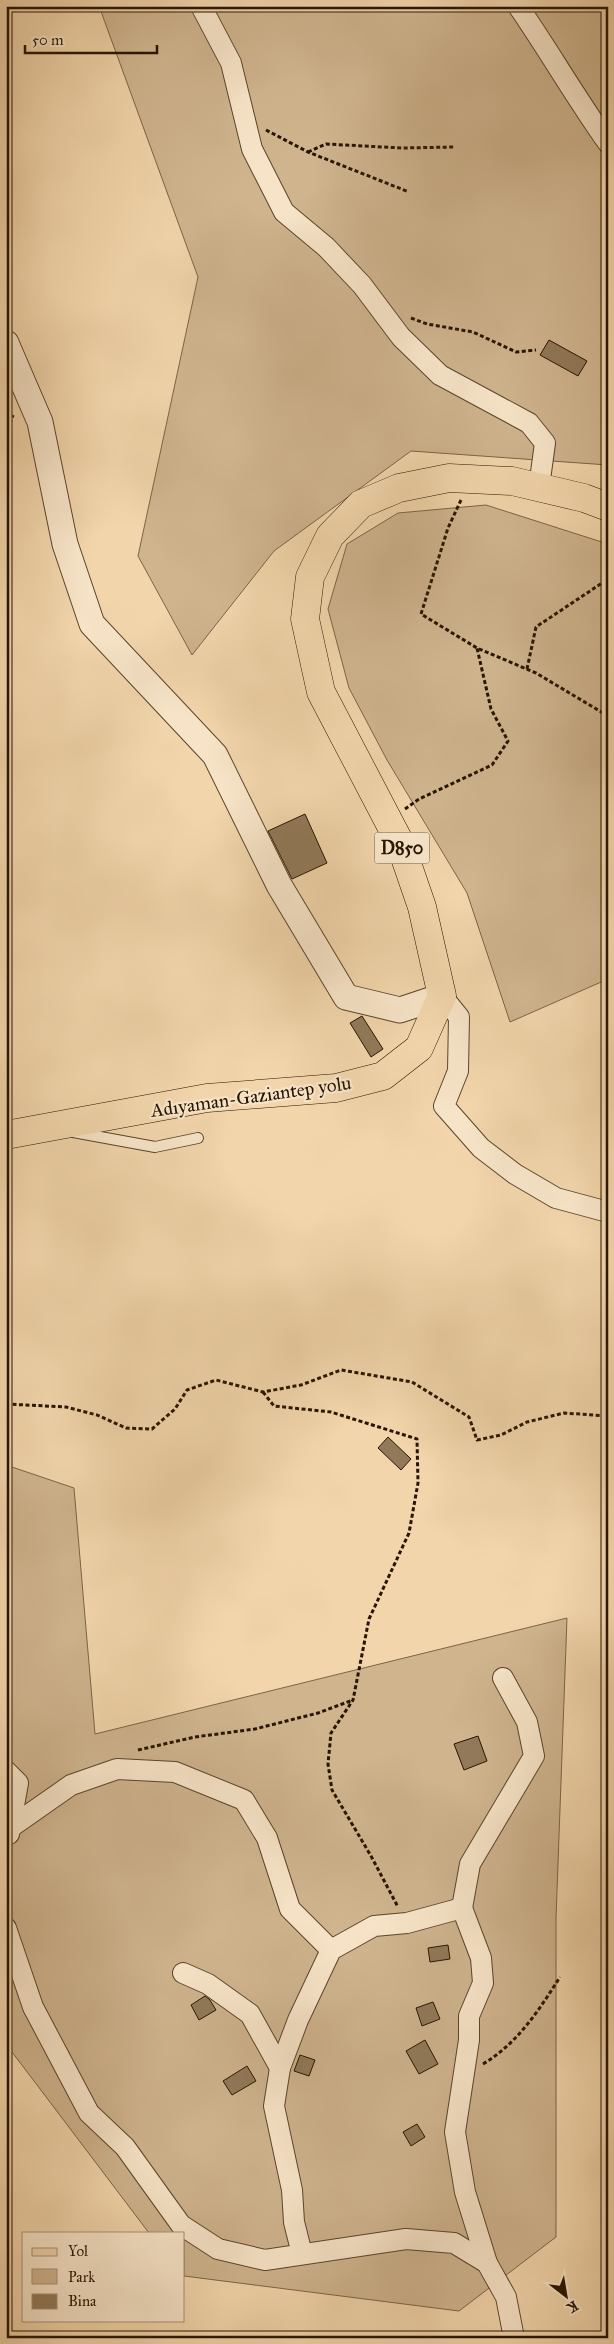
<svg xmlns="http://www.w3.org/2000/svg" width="614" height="2344" font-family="'IM FELL Great Primer',serif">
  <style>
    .green { fill: #cfb48e; stroke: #7b6447 }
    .building { fill: #917959; stroke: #271500 }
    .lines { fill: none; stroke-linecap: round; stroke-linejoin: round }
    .service-casing { stroke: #5a452b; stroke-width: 12 }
    .minor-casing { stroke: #5a452b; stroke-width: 22 }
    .tertiary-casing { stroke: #5a452b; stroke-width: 27 }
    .primary-casing { stroke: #271500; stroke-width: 29 }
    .path { stroke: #271500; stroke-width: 3; stroke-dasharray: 4 2.5; stroke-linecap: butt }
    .service { stroke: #f7e4c8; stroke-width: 10 }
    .minor { stroke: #f7e4c8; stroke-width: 20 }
    .tertiary { stroke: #f7e4c8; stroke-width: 25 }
    .primary { stroke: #f2d5ab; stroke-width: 28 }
    .labels { text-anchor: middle; stroke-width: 4.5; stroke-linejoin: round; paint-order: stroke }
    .shield { fill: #f7e4c8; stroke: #65533c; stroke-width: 1 }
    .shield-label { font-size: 18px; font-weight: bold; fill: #271500 }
    .street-label { font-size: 19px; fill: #271500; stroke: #f7e4c8 }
  </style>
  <rect width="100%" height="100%" fill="#f2d5ab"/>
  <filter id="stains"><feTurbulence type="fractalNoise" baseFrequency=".004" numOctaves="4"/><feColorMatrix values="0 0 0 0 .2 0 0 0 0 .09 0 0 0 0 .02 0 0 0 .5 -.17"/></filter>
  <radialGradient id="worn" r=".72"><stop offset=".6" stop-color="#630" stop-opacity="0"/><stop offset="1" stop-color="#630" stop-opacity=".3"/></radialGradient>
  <g class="green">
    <path d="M99 6H607L608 465 411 451 274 551 192 655 138 556 198 277Z"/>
    <path d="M486 505 608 544V979L510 1022 467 893 387 760 349 688 328 609 347 544 398 513Z"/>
    <path d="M6 1465 74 1488 95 1734 567 1618 556 1918V2237L459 2311 184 2276V2233H149L6 2044Z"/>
  </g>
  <g class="building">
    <path d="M549 340 587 361 578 376 540 355Z"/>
    <path d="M305 814 327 863 292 879 268 831Z"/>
    <path d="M362 1016 383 1049 371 1057 350 1023Z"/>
    <path d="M388 1437 411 1459 401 1470 378 1448Z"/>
    <path d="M478 1736 487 1761 464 1770 454 1744Z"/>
    <path d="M448 1945 450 1959 430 1962 428 1948Z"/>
    <path d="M205 1996 210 2000 216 2010 199 2020 191 2005Z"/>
    <path d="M433 2002 440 2019 422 2026 416 2008Z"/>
    <path d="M425 2040 438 2064 419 2074 406 2051Z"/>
    <path d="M300 2055 315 2060 309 2076 294 2071Z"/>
    <path d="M247 2066 256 2081 232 2095 223 2081Z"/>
    <path d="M417 2124 425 2137 411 2146 403 2132Z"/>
  </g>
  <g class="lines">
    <defs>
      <path id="service" d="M73 1132 155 1147 198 1138"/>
      <g id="minor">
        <path d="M201 6 231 63 252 149 284 212 326 247 362 285 401 337 440 375 529 423 545 443 539 487"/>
        <path d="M518 6C549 51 576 98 608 143"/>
        <path d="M442 996 459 1017 458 1071 444 1106 481 1148 515 1174 556 1198 608 1212"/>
        <path d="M6 1771 18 1783 9 1834"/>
        <path d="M11 1827 71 1785 117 1769 175 1772 244 1800 267 1838 290 1909 331 1950"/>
        <path d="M462 1908 470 1864 534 1756 527 1722 503 1678"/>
        <path d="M6 1928 33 2007 89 2113 125 2147 181 2225 218 2249 265 2260 406 2239 454 2243 487 2263 506 2297 514 2338"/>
        <path d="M183 1973 208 1984 250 2014 280 2068"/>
        <path d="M302 2254 294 2222 292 2190 274 2106 280 2068 298 2020 331 1950 374 1926 407 1923 462 1908 481 1958 483 1983 469 2016V2040L455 2132 465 2192 487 2263"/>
      </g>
      <path id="tertiary" d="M6 343 40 422 65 544 92 624 215 755 279 885 346 997 400 1010 442 996"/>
      <path id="primary" d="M6 1135 207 1098 336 1088 383 1076 419 1048 442 996 422 907 400 843 321 692 305 619 310 577 330 536 361 504 399 488 449 478 512 481 584 498 608 507"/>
    </defs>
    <use href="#service" class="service-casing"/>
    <use href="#minor" class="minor-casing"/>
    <use href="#tertiary" class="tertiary-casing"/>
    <use href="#primary" class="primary-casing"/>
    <g class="path">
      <path d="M266 130 308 152 409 192"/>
      <path d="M308 152 326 144 402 148 454 147"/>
      <path d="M411 318 427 324 473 332 516 352 536 350"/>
      <path d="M6 436 13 415"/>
      <path d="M461 500 448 528 421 614 477 648 536 673 608 716"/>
      <path d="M527 669 536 627 608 579"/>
      <path d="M405 809 419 799 492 765 508 741 491 709 477 648"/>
      <path d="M263 1392 274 1406 331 1412 417 1439 418 1483 409 1533 369 1619 353 1700 331 1733 328 1764 332 1790 371 1856 398 1907"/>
      <path d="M6 1404 66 1407 97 1415 126 1428 152 1429 175 1409 187 1390 216 1380 263 1392 301 1385 341 1370 412 1382 469 1417 477 1440 501 1435 527 1422 564 1413 608 1416"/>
      <path d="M138 1750 195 1737 255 1729 318 1713 353 1700"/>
      <path d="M483 2064C518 2043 539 2010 560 1977"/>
    </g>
    <use href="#service" class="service"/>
    <use href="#minor" class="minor"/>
    <use href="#tertiary" class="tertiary"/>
    <use href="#primary" class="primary"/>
  </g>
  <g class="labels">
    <rect class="shield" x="374.5" y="832.5" width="55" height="31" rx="4"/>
    <g class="shield-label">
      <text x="402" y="854">D850</text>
    </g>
    <g class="street-label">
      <text transform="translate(251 1096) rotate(-8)" y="7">Adıyaman-Gaziantep yolu</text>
    </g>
  </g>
  <rect width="614" height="2344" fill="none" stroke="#f2d5ab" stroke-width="25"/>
  <rect x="8" y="8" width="599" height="2329" fill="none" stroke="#271500" stroke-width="2.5"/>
  <rect x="12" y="12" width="589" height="2319" fill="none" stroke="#271500"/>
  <rect x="22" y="2232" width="162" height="90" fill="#f7e4c8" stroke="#a49178"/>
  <rect x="32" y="2248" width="25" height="8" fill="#f2d5ab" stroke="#a49178"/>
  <text x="68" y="2256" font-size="15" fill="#271500">Yol</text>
  <rect x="32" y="2269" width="25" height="15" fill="#cfb48e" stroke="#a49178"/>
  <text x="68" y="2282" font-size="15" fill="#271500">Park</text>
  <rect x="32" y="2294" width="25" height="15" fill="#917959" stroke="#a49178"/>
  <text x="68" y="2306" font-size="15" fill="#271500">Bina</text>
  <g transform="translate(566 2296) rotate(149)" stroke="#f7e4c8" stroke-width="4" paint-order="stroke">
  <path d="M0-4L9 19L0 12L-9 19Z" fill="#271500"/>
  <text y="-8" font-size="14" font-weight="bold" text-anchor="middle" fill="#271500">K</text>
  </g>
  <path d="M25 45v8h132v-8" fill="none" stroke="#271500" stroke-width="2.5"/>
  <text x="32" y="45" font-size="15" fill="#271500" stroke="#f7e4c8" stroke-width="4" paint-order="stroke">50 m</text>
  <rect width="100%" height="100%" filter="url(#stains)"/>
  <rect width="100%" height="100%" fill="url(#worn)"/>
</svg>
